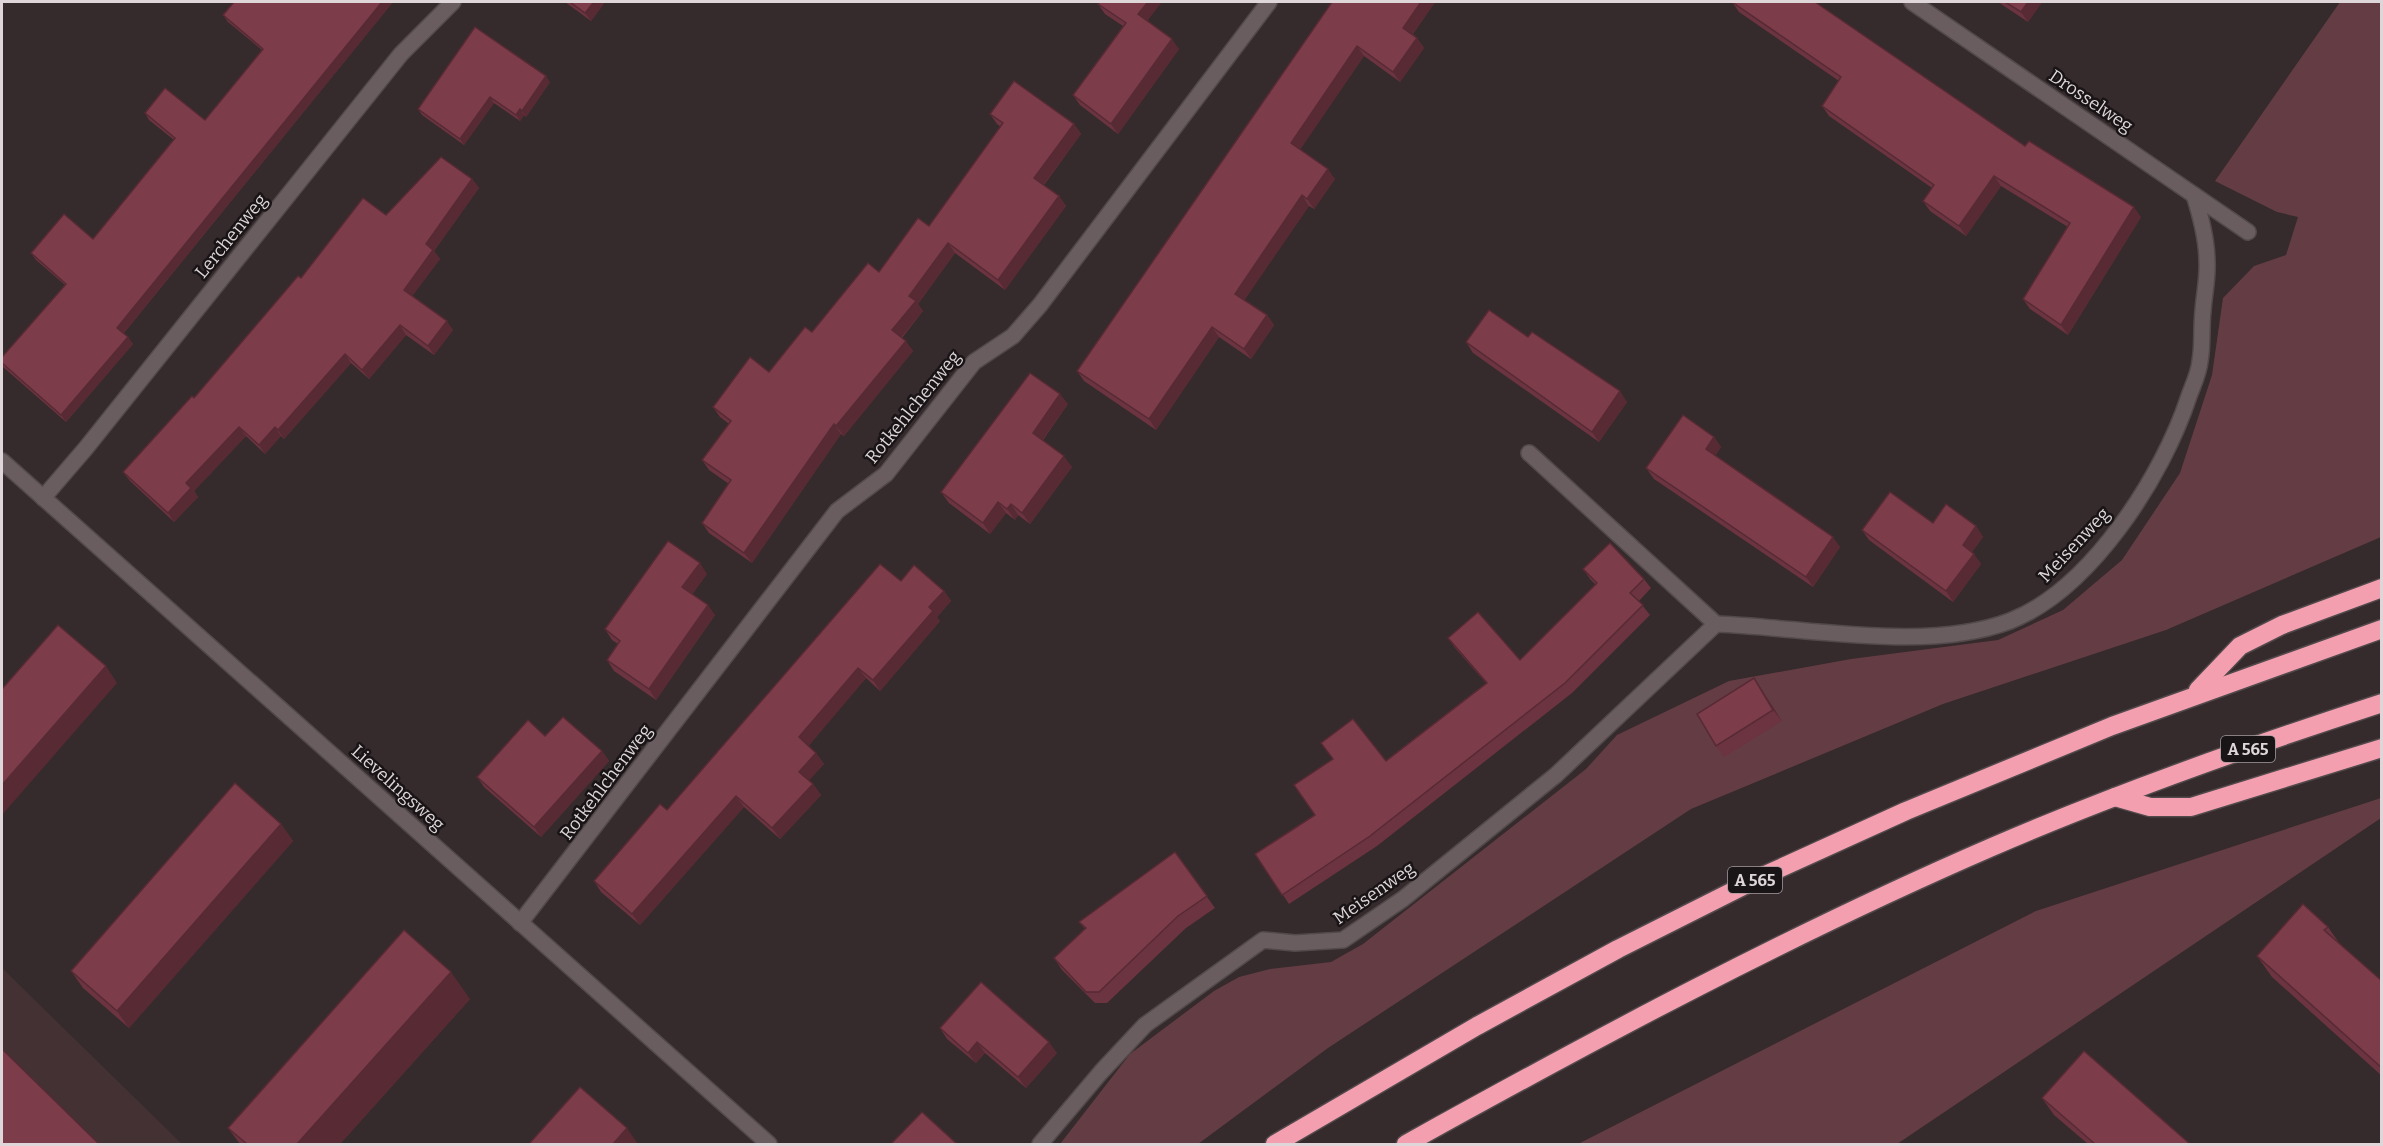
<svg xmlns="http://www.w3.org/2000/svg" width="2383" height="1146" font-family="Bitter,serif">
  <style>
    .built { fill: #433134 }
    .green { fill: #643c44 }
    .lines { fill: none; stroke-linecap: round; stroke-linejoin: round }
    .service-casing { stroke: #52494b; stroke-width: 18 }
    .minor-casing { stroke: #52494b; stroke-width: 18 }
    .tertiary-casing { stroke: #52494b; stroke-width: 18 }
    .motorway-casing { stroke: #52494b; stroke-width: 21 }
    .service { stroke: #6a5d5f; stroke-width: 15 }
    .minor { stroke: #6a5d5f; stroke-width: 15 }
    .tertiary { stroke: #6a5d5f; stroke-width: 15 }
    .motorway { stroke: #f49fb0; stroke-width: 18 }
    .wall { fill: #6b3440 }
    .shaded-wall { fill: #572a34 }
    .building { fill: #7c3c4a; stroke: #572a34; stroke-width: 1.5 }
    .labels { text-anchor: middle; stroke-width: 5; stroke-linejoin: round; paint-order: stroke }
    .shield { fill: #191415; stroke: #a39c9e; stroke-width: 1.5 }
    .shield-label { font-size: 16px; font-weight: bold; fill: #ded6d8 }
    .street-label { font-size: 18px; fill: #ded6d8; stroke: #191415 }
  </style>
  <rect width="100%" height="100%" fill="#352a2c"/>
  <path class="built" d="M2 968 182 1144H2Z"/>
  <g class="green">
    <path d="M2340 2H2381V537L2166 630 1943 704 1691 809 1328 1048 1198 1144H1060L1130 1054 1214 991 1239 977 1270 969 1331 962 1363 944 1586 769 1617 735 1729 681 1851 659 1998 640 2063 610 2122 560 2180 473 2212 375 2223 298 2254 266 2286 255 2298 217 2277 212 2215 181Z"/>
    <path d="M2381 798V818L1897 1144H1578L2036 911Z"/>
  </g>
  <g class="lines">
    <defs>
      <path id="service" d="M1529 453 1716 624"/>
      <g id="minor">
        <path d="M1912 2 2248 232"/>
        <path d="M43 498 86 448 401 54 453 2"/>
        <path d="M520 923 837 511 886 474 974 362 1013 336 1040 305 1269 2"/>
        <path d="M1040 1144 1101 1072 1145 1025 1263 940 1295 943 1343 940 1403 899 1556 775 1716 624C1805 627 1926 653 2010 621 2091 589 2163 476 2189 396 2193 385 2199 373 2200 361 2203 345 2201 328 2203 311 2204 295 2208 278 2207 262 2207 239 2201 217 2194 195"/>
      </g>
      <path id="tertiary" d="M2 461 769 1144"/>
      <g id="motorway">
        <path d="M2198 690 2240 646 2282 625 2382 588"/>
        <path d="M2115 797 2150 807H2191L2382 748"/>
        <path d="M1275 1144 1477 1026 1618 949 1763 876 1906 811 2112 726 2382 629"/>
        <path d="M1406 1144C1597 1038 1791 934 1992 847 2119 792 2250 746 2382 703"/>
      </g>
    </defs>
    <use href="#service" class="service-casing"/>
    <use href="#minor" class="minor-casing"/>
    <use href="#tertiary" class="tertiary-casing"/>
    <use href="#motorway" class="motorway-casing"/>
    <use href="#service" class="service"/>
    <use href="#minor" class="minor"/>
    <use href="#tertiary" class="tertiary"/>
    <use href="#motorway" class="motorway"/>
  </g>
  <g class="wall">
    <path d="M234 2H393L124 333 133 344 66 422 3 367 2 364V357L65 285 36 260 31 253 93 239 174 140 149 120 145 113 205 120 262 50 228 22 223 15Z"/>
    <path d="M565 2H605L591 21Z"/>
    <path d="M1332 2H1435L1413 34 1417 38 1424 48 1400 82 1364 56 1300 149 1335 179 1314 209 1309 206 1244 300 1267 315 1274 325 1251 359 1219 337 1156 430 1084 381 1077 371Z"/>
    <path d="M1732 2 2025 146 2141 217 2068 335 2030 309 2023 299 2068 227 2001 186 1966 236 1930 211 1923 201 1932 188 1829 116 1822 106 1839 81 1739 12Z"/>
    <path d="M1998 2H2042L2028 22Z"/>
    <path d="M1098 4 1148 21 1179 49 1118 134 1080 105 1073 95 1123 26 1105 14Z"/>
    <path d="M550 82 526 117 524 115 520 121 494 103 464 145 422 115 418 109Z"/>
    <path d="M990 114 1074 124 1081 134 1044 185 1059 196 1066 206 1005 290 955 253 918 304 923 311 902 338 913 351 844 436 841 434 752 563 709 533 702 523 729 484 709 470 702 460 729 424 720 417 713 407 769 372 929 226 1001 127 997 124Z"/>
    <path d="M472 179 479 188 434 251 440 259 412 296 453 330 434 355 406 335 369 379 351 363 284 439 281 436 265 454 246 436 194 491 198 497 174 522 130 481 123 472 194 398 301 278Z"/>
    <path d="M1528 337 1627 402 1599 442 1473 353 1466 342Z"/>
    <path d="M1068 404 1043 440 1072 467 1030 524 1018 515 1015 520 1006 513 990 534 949 503 941 492Z"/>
    <path d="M1714 437 1721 447 1715 456 1840 547 1813 587 1654 479 1646 468Z"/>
    <path d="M1933 523 1976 526 1983 537 1972 552 1981 564 1953 602 1869 540 1862 530Z"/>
    <path d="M1583 569 1644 579 1651 588 1639 601 1650 615 1572 693 1377 846 1289 904 1255 854 1315 815 1486 683 1455 648 1448 638 1520 660 1596 585 1590 579Z"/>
    <path d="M707 574 692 594 715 615 656 700 614 671 607 660 618 644 612 640 605 629Z"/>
    <path d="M901 581 944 591 951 601 937 617 940 621 880 691 866 678 808 746 816 753 824 764 809 780 813 784 821 795 780 839 744 807 640 925 601 892 594 881Z"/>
    <path d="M1754 678 1782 721 1724 757 1716 746Z"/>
    <path d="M545 736 602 751 609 761 541 837 484 787 477 777Z"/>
    <path d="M281 824 293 841 129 1028 83 988 71 971Z"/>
    <path d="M1175 852 1215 908 1186 928 1107 1003H1095L1062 970 1054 958 1085 929 1079 922Z"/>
    <path d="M2328 927 2340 944 2382 981V1076L2272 977 2257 956Z"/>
    <path d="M470 999 340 1144H240L228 1128Z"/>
    <path d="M940 1028 1057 1053 1026 1088 985 1053 976 1063 947 1039Z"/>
    <path d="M2042 1098 2190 1144H2088L2054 1115Z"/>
  </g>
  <g class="shaded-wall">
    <path d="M382 2H393L122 335 117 328Z"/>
    <path d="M594 2H605L591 21 585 13Z"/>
    <path d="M1148 2H1162L1145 24 1138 14Z"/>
    <path d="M1421 2H1435L1410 38 1403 28Z"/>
    <path d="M2028 2H2042L2028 22 2021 12Z"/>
    <path d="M1417 38 1424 48 1400 82 1393 72Z"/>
    <path d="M1172 39 1179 49 1118 134 1111 124Z"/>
    <path d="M1357 46 1364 56 1298 153 1291 143Z"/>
    <path d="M546 76 550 82 526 117 522 111Z"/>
    <path d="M490 97 494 103 464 145 460 139Z"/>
    <path d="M520 109 524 115 520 121 516 115Z"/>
    <path d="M1074 124 1081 134 1041 188 1034 178Z"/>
    <path d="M1328 169 1335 179 1314 209 1307 199Z"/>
    <path d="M1994 176 2001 186 1966 236 1959 226Z"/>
    <path d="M472 179 479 188 434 251 440 259 410 299 404 290 426 244Z"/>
    <path d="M1302 195 1309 206 1242 304 1235 294Z"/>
    <path d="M1059 196 1066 206 1005 290 998 280Z"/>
    <path d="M2134 207 2141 217 2068 335 2061 325Z"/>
    <path d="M948 243 955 253 918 304 923 311 899 340 892 330 909 296Z"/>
    <path d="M1267 315 1274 325 1251 359 1244 349Z"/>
    <path d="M447 321 453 330 434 355 428 346Z"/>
    <path d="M400 325 406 335 369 379 362 370Z"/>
    <path d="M1212 327 1219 337 1156 430 1149 419Z"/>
    <path d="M128 337 133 344 66 422 61 415Z"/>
    <path d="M906 341 913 351 844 436 836 426Z"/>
    <path d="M345 354 351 363 284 439 278 430Z"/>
    <path d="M1620 391 1627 402 1599 442 1592 432Z"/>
    <path d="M1060 394 1068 404 1040 443 1033 433Z"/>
    <path d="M834 424 841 434 752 563 744 553Z"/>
    <path d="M239 427 246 436 194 491 198 497 174 522 168 513 186 483Z"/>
    <path d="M275 427 281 436 265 454 259 445Z"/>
    <path d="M1714 437 1721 447 1713 459 1706 449Z"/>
    <path d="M1064 456 1072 467 1030 524 1022 513Z"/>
    <path d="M998 502 1006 513 990 534 983 523Z"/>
    <path d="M1011 504 1018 515 1015 520 1007 509Z"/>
    <path d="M1976 526 1983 537 1970 555 1963 545Z"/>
    <path d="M1833 537 1840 547 1813 587 1806 577Z"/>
    <path d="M1974 554 1981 564 1953 602 1946 591Z"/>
    <path d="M700 563 707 574 690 598 682 587Z"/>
    <path d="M944 591 951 601 937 617 940 621 880 691 873 680 929 607Z"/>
    <path d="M708 605 715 615 656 700 649 689Z"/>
    <path d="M106 666 117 683 2 815V785Z"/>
    <path d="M858 668 866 678 807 748 799 737Z"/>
    <path d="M1754 678 1762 690 1782 721 1773 710Z"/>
    <path d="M602 751 609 761 541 837 534 827Z"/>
    <path d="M816 753 824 764 807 783 799 772Z"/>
    <path d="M813 784 821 795 780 839 772 828Z"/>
    <path d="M736 796 744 807 640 925 632 914Z"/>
    <path d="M281 824 293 841 129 1028 117 1011Z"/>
    <path d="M451 972 470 999 340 1144H297Z"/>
    <path d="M977 1042 985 1053 976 1063 968 1053Z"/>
    <path d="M1049 1042 1057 1053 1026 1088 1018 1077Z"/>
    <path d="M627 1128 638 1144H613Z"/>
  </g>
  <g class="building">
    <path d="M234 2H382L117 328 128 337 61 415 2 363V357L66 284 31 253 64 214 93 239 175 138 145 113 165 88 205 120 263 49 223 15Z"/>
    <path d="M570 2H594L585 13Z"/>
    <path d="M1100 2H1148L1138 14 1172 39 1111 124 1073 95 1126 23 1098 4Z"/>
    <path d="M1332 2H1421L1403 28 1417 38 1393 72 1357 46 1291 143 1328 169 1307 199 1302 195 1235 294 1267 315 1244 349 1212 327 1149 419 1077 371Z"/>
    <path d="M1732 2H1815L2025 146 2029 141 2134 207 2061 325 2023 299 2070 223 1994 176 1959 226 1923 201 1934 185 1822 106 1841 77Z"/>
    <path d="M2005 2H2028L2021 12Z"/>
    <path d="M475 27 546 76 522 111 520 109 516 115 490 97 460 139 418 109Z"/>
    <path d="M1014 81 1074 124 1034 178 1059 196 998 280 948 243 909 296 916 301 892 330 906 341 836 426 834 424 744 553 702 523 731 480 702 460 731 421 713 407 750 357 769 372 805 327 812 332 868 263 879 272 918 218 929 226 1003 123 990 114Z"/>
    <path d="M441 157 472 179 426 244 433 250 404 290 447 321 428 346 400 325 362 370 345 354 278 430 275 427 259 445 239 427 186 483 191 488 168 513 123 472 192 396 194 398 298 276 301 278 363 198 386 215Z"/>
    <path d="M1489 310 1528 337 1532 332 1620 391 1592 432 1466 342Z"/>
    <path d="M1030 373 1060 394 1033 433 1064 456 1022 513 1011 504 1007 509 998 502 983 523 941 492Z"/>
    <path d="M1683 415 1714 437 1706 449 1833 537 1806 577 1646 468Z"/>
    <path d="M1890 492 1933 523 1946 504 1976 526 1963 545 1974 554 1946 591 1862 530Z"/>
    <path d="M668 541 700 563 682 587 708 605 649 689 607 660 620 641 605 629Z"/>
    <path d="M1610 543 1644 579 1630 593 1643 605 1565 683 1370 836 1282 895 1255 854 1315 815 1294 785 1333 759 1321 743 1353 719 1386 761 1487 683 1448 638 1478 612 1520 660 1597 583 1583 569Z"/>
    <path d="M880 564 901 581 914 565 944 591 929 607 933 611 873 680 858 668 799 737 816 753 799 772 813 784 772 828 736 796 632 914 594 881 660 804 667 810Z"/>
    <path d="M58 625 106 666 2 785V689Z"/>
    <path d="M1754 678 1773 710 1716 746 1697 714Z"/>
    <path d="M563 717 602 751 534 827 477 777 528 720 545 736Z"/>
    <path d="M235 783 281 824 117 1011 71 971Z"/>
    <path d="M1175 852 1207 896 1178 916 1099 992H1086L1054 958 1086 928 1079 922Z"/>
    <path d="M2303 904 2328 927 2324 930 2382 981V1068L2257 956Z"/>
    <path d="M404 930 451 972 297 1144H247L228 1128Z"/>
    <path d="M981 982 1049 1042 1018 1077 977 1042 968 1053 940 1028Z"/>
    <path d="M2 1049 99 1144H2Z"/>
    <path d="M2084 1051 2190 1144H2095L2042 1098Z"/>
    <path d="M580 1087 627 1128 613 1144H529Z"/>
    <path d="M922 1112 957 1144H891Z"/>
  </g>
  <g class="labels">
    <g class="shield">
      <rect x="2221" y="736" width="54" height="26" rx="4.5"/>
      <rect x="1728" y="867" width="54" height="26" rx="4.5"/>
    </g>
    <g class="shield-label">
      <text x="2248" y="755">A 565</text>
      <text x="1755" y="886">A 565</text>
    </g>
    <g class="street-label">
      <text transform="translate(2091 101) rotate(34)" y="6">Drosselweg</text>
      <text transform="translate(231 236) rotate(-51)" y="6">Lerchenweg</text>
      <text transform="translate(913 407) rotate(-51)" y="6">Rotkehlchenweg</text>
      <text transform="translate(2074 545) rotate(-47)" y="6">Meisenweg</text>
      <text transform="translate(606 782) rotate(-53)" y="6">Rotkehlchenweg</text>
      <text transform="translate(398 788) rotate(42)" y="6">Lievelingsweg</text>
      <text transform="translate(1374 893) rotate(-35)" y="6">Meisenweg</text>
    </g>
  </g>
  <rect width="2383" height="1146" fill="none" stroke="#ded6d8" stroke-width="6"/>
</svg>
